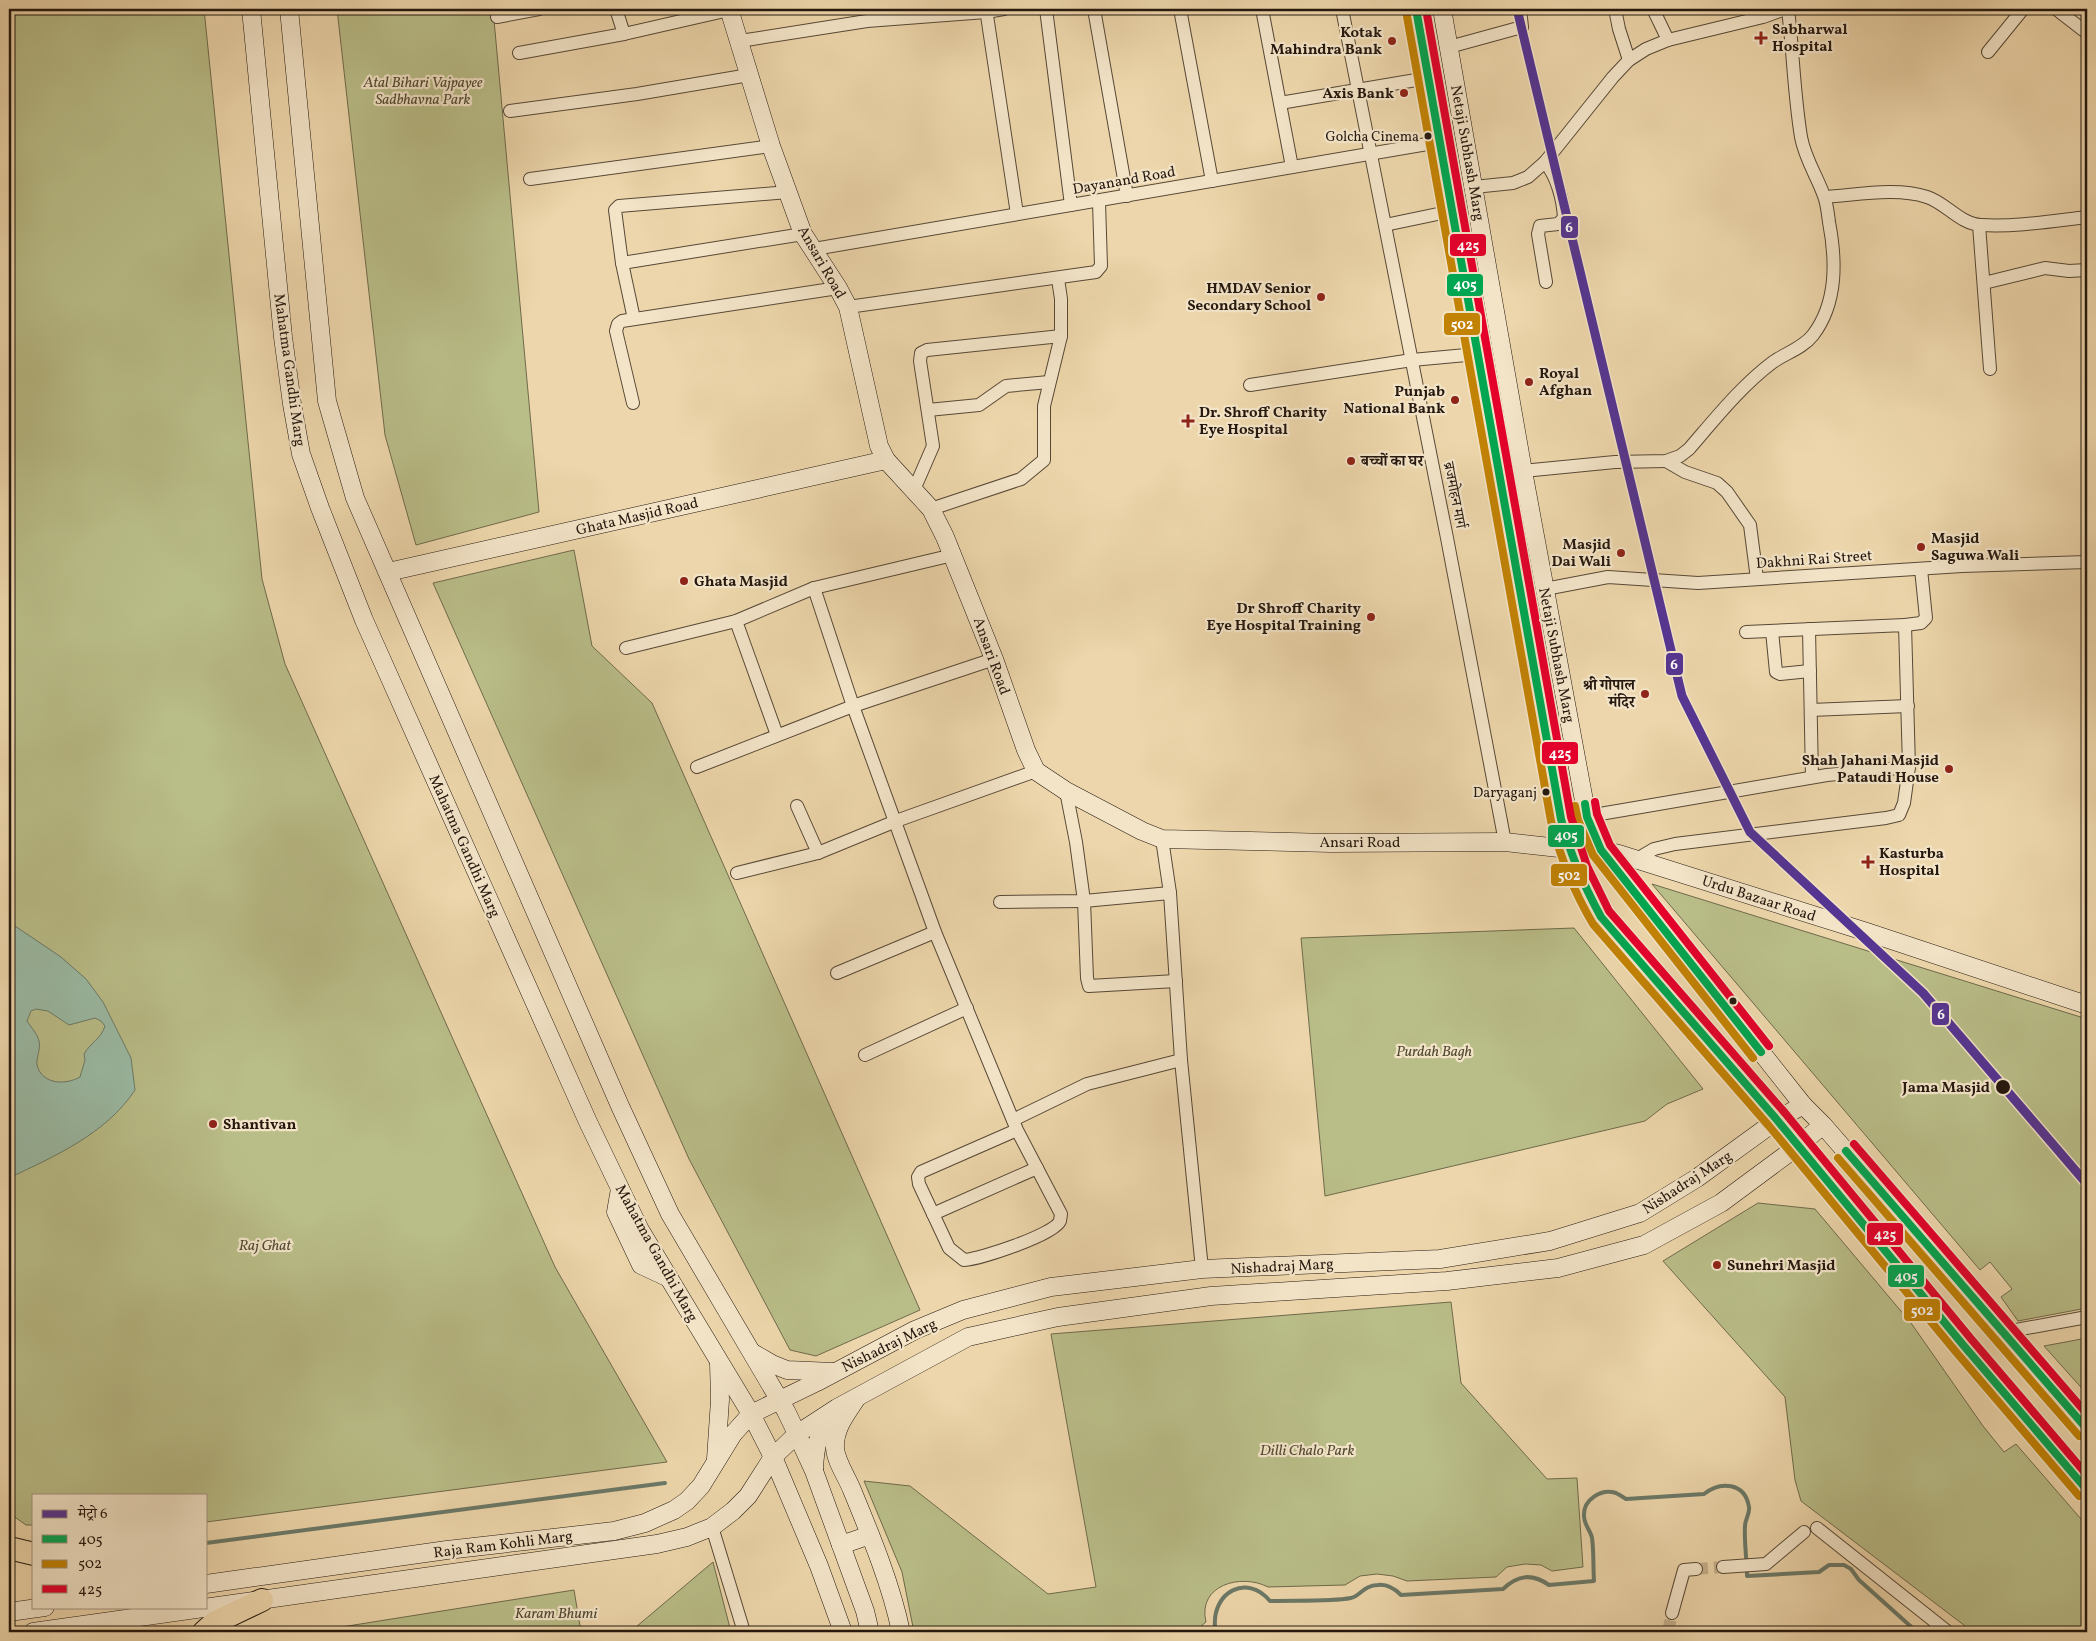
<svg xmlns="http://www.w3.org/2000/svg" width="2096" height="1641" font-family="Vollkorn,'Noto Serif Devanagari',serif">
  <style>
    .green { fill: #b9bd88; stroke: #6f6a4c }
    .water { fill: #9abaa4; stroke: #6b7968; fill-rule: evenodd }
    .lines { fill: none; stroke-linecap: round; stroke-linejoin: round }
    .stream { stroke: #6b7968; stroke-width: 4 }
    .street-tunnel { stroke: #c5b08c; stroke-width: 12; stroke-dasharray: 12 6; stroke-linecap: butt }
    .street-casing { stroke: #574836; stroke-width: 14 }
    .secondary-casing { stroke: #25180f; stroke-width: 19 }
    .highway-casing { stroke: #25180f; stroke-width: 24 }
    .street { stroke: #f3e4c8; stroke-width: 12 }
    .secondary { stroke: #f3e4c8; stroke-width: 18 }
    .highway { stroke: #edd6ab; stroke-width: 22 }
    .bus-1-casing { stroke: #f3e4c8; stroke-width: 11 }
    .bus-2-casing { stroke: #f3e4c8; stroke-width: 11 }
    .bus-3-casing { stroke: #f3e4c8; stroke-width: 11 }
    .bus-1 { stroke: #00a651; stroke-width: 8 }
    .bus-2 { stroke: #c28204; stroke-width: 8 }
    .bus-3 { stroke: #e4002b; stroke-width: 8 }
    .metro-1-casing { stroke: #f3e4c8; stroke-width: 12 }
    .metro-1 { stroke: #553592; stroke-width: 9 }
    .poi-dot { fill: #8f2418; stroke: #f3e4c8; stroke-width: 2 }
    .bus-dot { fill: #25180f; stroke: #f3e4c8; stroke-width: 2 }
    .labels { text-anchor: middle; stroke-width: 4.5; stroke-linejoin: round; paint-order: stroke }
    .bus-label { font-size: 14px; fill: #25180f; stroke: #f3e4c8; text-anchor: end }
    .poi-label { font-size: 15px; font-weight: bold; fill: #25180f; stroke: #f3e4c8; text-anchor: start }
    .park-label { font-size: 15px; font-style: italic; fill: #514a33; stroke: #f3e4c8 }
    .street-label { font-size: 15px; fill: #25180f; stroke: #f3e4c8 }
    .stop-label { font-size: 15px; font-weight: bold; fill: #25180f; stroke: #f3e4c8; text-anchor: end }
    .line-badge { stroke: #f3e4c8; stroke-width: 2 }
    .badge-label { font-size: 14px; text-anchor: middle; font-weight: bold; fill: #fff }
  </style>
  <rect width="100%" height="100%" fill="#edd6ab"/>
  <filter id="stains"><feTurbulence type="fractalNoise" baseFrequency=".004" numOctaves="4"/><feColorMatrix values="0 0 0 0 .2 0 0 0 0 .09 0 0 0 0 .02 0 0 0 .5 -.17"/></filter>
  <radialGradient id="worn" r=".72"><stop offset=".6" stop-color="#630" stop-opacity="0"/><stop offset="1" stop-color="#630" stop-opacity=".3"/></radialGradient>
  <g class="green">
    <path d="M9 9H204L262 579 285 664 555 1267 667 1462 206 1522V1495H34V1525H26L9 1513Z"/>
    <path d="M337 9H493L539 512 416 545 385 435Z"/>
    <path d="M574 550 592 646 652 703 920 1310 816 1356 790 1350 689 1159 433 583Z"/>
    <path d="M1652 884 2087 1019V1308L2018 1321 2001 1297 2012 1289 1990 1262 1980 1270Z"/>
    <path d="M1574 928 1703 1089 1667 1104 1645 1121 1325 1196 1301 938Z"/>
    <path d="M1758 1203 1815 1209 1911 1323 1983 1426 2004 1452 2016 1444 2087 1526V1632H1973L1801 1501 1795 1480 1785 1397 1663 1261Z"/>
    <path d="M1451 1302 1461 1383 1547 1479 1577 1478 1583 1567 1552 1571 1541 1565 1525 1564 1507 1567 1496 1577 1407 1581 1393 1576 1377 1574 1360 1576 1345 1585 1268 1587C1241 1573 1197 1585 1206 1622L1194 1632H914L902 1572 864 1481 910 1486 1048 1594 1096 1587 1051 1334Z"/>
    <path d="M2087 1338V1394L2044 1346Z"/>
    <path d="M713 1562 731 1632H630Z"/>
    <path d="M574 1590 581 1632H310Z"/>
  </g>
  <path class="water" d="M9 922 61 957 86 979 103 1002 131 1058 135 1090C106 1134 55 1156 9 1178ZM36 1009 48 1011 69 1025 95 1018 101 1021 105 1026C101 1039 90 1043 84 1054L85 1060 80 1077C66 1085 42 1085 37 1065 36 1058 41 1049 39 1041 38 1035 31 1027 27 1021L31 1011Z"/>
  <g class="lines">
    <g class="stream">
      <path d="M206 1543 665 1483"/>
      <path d="M1210 1632 1215 1627C1212 1592 1247 1573 1270 1601 1295 1600 1329 1602 1351 1598 1359 1597 1364 1585 1378 1585 1387 1584 1395 1589 1401 1595L1503 1589C1518 1575 1532 1573 1549 1585L1594 1581C1593 1567 1594 1552 1592 1538 1591 1531 1584 1525 1584 1516 1583 1500 1601 1488 1616 1493 1620 1495 1623 1497 1626 1499L1704 1494C1720 1481 1745 1482 1749 1507 1750 1514 1745 1519 1745 1526 1744 1542 1747 1560 1747 1576L1819 1572 1829 1565H1844L1851 1569 1859 1580 1917 1632"/>
    </g>
    <g class="street-tunnel">
      <path d="M1696 1569 1723 1567"/>
      <path d="M1668 1632 1672 1613"/>
    </g>
    <defs>
      <g id="street">
        <path d="M616 9 624 34"/>
        <path d="M986 9 1017 214"/>
        <path d="M1046 9 1071 205"/>
        <path d="M1094 9 1127 196"/>
        <path d="M1180 9 1212 181"/>
        <path d="M1262 9 1292 167"/>
        <path d="M1342 9 1447 538 1505 842"/>
        <path d="M1615 9 1619 29 1629 60"/>
        <path d="M1653 9 1668 40"/>
        <path d="M2056 9 2087 33"/>
        <path d="M497 17 539 9"/>
        <path d="M740 41 867 21 986 12 1004 9"/>
        <path d="M1449 47 1522 27 1520 9"/>
        <path d="M1988 52 2023 9"/>
        <path d="M519 53 624 34 729 10"/>
        <path d="M1280 103 1428 78"/>
        <path d="M510 111 637 94 749 75"/>
        <path d="M1545 162C1557 177 1563 199 1564 218L1558 224 1540 226 1538 234 1546 282"/>
        <path d="M530 179 771 146"/>
        <path d="M1474 187 1513 183 1528 177 1545 162 1613 77 1629 60 1646 49 1668 40 1763 17 1785 9"/>
        <path d="M1825 197C1857 195 1896 187 1927 197 1946 203 1960 224 1981 225 2016 227 2052 221 2087 217"/>
        <path d="M1385 225 1452 211"/>
        <path d="M1979 225 1990 369"/>
        <path d="M814 249 1439 142"/>
        <path d="M622 263 615 210 619 206 788 192"/>
        <path d="M1984 283 2045 268 2069 271 2087 270"/>
        <path d="M848 307 1096 272 1101 266 1099 202"/>
        <path d="M634 319 622 263 803 234"/>
        <path d="M1250 385 1412 360 1477 354"/>
        <path d="M633 403 616 331 618 324 622 321 838 288"/>
        <path d="M928 410 979 405 1006 386 1049 382"/>
        <path d="M1666 461 1685 472 1717 483 1727 492 1750 525 1757 579"/>
        <path d="M1523 471 1615 462 1666 461 1680 456 1689 449C1715 419 1741 386 1773 362 1786 353 1803 348 1813 335 1838 302 1836 259 1829 222 1828 214 1827 204 1824 196 1817 176 1805 159 1801 137 1794 94 1793 51 1788 9"/>
        <path d="M913 492 933 446 920 361 921 353 927 350 1061 336"/>
        <path d="M931 509 1021 479 1044 460V406L1061 336V299L1058 279"/>
        <path d="M814 588 853 706 935 932 1017 1130 1061 1214C1061 1215 1060 1220 1060 1221 1054 1235 980 1259 964 1260L949 1248 919 1184 918 1177 921 1172 1017 1130"/>
        <path d="M1545 589 1608 577 1698 583 1962 566 2087 562"/>
        <path d="M736 621 777 735"/>
        <path d="M1905 625 1921 623 1926 618 1921 569"/>
        <path d="M1809 629 1812 777"/>
        <path d="M1772 631 1776 672 1780 674 1810 671"/>
        <path d="M626 648 736 621 814 588 953 555"/>
        <path d="M1811 710 1908 706"/>
        <path d="M697 767 853 706 994 659"/>
        <path d="M1066 791 1076 842 1084 901 1087 978 1089 986 1176 981"/>
        <path d="M797 806 818 853"/>
        <path d="M1600 814 1827 775 1909 767"/>
        <path d="M1162 839 1170 893 1181 1060 1202 1269"/>
        <path d="M1637 859 1654 849 1675 844 1886 818 1899 815 1904 803 1909 767 1905 625 1746 632"/>
        <path d="M737 873 818 853 896 821 1036 771"/>
        <path d="M1000 902 1084 901 1170 893"/>
        <path d="M837 973 935 932"/>
        <path d="M865 1055 967 1008"/>
        <path d="M1013 1120 1087 1084 1181 1060"/>
        <path d="M933 1214 1037 1168"/>
        <path d="M2005 1332 2087 1317"/>
        <path d="M712 1527 744 1632"/>
        <path d="M1817 1528 1948 1632"/>
        <path d="M1723 1567 1766 1564 1804 1532"/>
        <path d="M1672 1613 1684 1570 1696 1569"/>
      </g>
      <g id="secondary">
        <path d="M251 9 283 337 292 404 301 454 320 508 364 620 588 1122 640 1230 751 1414 773 1457 819 1566 843 1632"/>
        <path d="M289 9 327 401 355 498 620 1106 670 1214 786 1411 797 1434 814 1471 865 1611 870 1632"/>
        <path d="M729 9 771 146 803 234 838 288 848 307 879 446 886 460 931 509 945 537 994 659 1026 750 1036 771 1066 791 1142 831 1162 839 1331 843 1505 842 1568 849 1601 850 1619 854 1867 932 2087 1005"/>
        <path d="M1416 9 1561 819C1570 855 1583 885 1601 917L1777 1120 1964 1346 2087 1490"/>
        <path d="M1442 9 1523 471 1587 817 1601 850 1803 1105 1823 1125 2087 1429"/>
        <path d="M388 572 886 460"/>
        <path d="M620 1189 616 1212 641 1265 669 1278"/>
        <path d="M753 1353 772 1364 787 1370 833 1372"/>
        <path d="M856 1399C846 1414 834 1429 835 1448 836 1462 847 1477 852 1490 871 1536 891 1584 901 1632"/>
        <path d="M716 1459 720 1400 719 1363"/>
        <path d="M814 1469C815 1447 818 1432 832 1414"/>
        <path d="M841 1545 870 1535"/>
        <path d="M206 1584 447 1550 614 1531 645 1523 674 1510 687 1501 701 1486 733 1434 751 1414 817 1382 915 1330 963 1310 1051 1287 1202 1269 1440 1259 1550 1241 1640 1213 1697 1178 1777 1120 1803 1105"/>
        <path d="M9 1612 45 1607"/>
        <path d="M33 1632 657 1544 687 1537 712 1527 733 1511 748 1496 773 1457 797 1434 837 1408 968 1337 1058 1317 1211 1296 1447 1281 1558 1268 1644 1245 1721 1203 1798 1146 1823 1125"/>
      </g>
      <g id="highway">
        <path d="M9 1548 34 1554"/>
        <path d="M204 1632 214 1623 262 1600"/>
      </g>
    </defs>
    <use href="#street" class="street-casing"/>
    <use href="#secondary" class="secondary-casing"/>
    <use href="#highway" class="highway-casing"/>
    <use href="#street" class="street"/>
    <use href="#secondary" class="secondary"/>
    <use href="#highway" class="highway"/>
    <defs>
      <g id="bus-1">
        <path d="M1416 9 1561 819C1570 854 1584 886 1601 917L1777 1120 1964 1346 2087 1490"/>
        <path d="M1585 804 1587 817 1601 850 1761 1052"/>
        <path d="M1846 1151 2087 1429"/>
      </g>
      <g id="bus-2">
        <path d="M1406 11 1551 821C1560 856 1574 892 1593 924L1769 1126 1956 1352 2079 1496"/>
        <path d="M1575 806 1578 820 1593 855 1753 1058"/>
        <path d="M1838 1158 2079 1436"/>
      </g>
      <g id="bus-3">
        <path d="M1426 9 1571 817 1587 866 1609 911 1785 1113 1972 1340 2087 1475"/>
        <path d="M1595 802 1597 814 1610 845 1769 1046"/>
        <path d="M1854 1144 2087 1414"/>
      </g>
    </defs>
    <use href="#bus-1" class="bus-1-casing"/>
    <use href="#bus-2" class="bus-2-casing"/>
    <use href="#bus-3" class="bus-3-casing"/>
    <use href="#bus-1" class="bus-1"/>
    <use href="#bus-2" class="bus-2"/>
    <use href="#bus-3" class="bus-3"/>
    <defs>
      <path id="metro-1" d="M1517 9 1682 696 1750 832 1923 993 2087 1184"/>
    </defs>
    <use href="#metro-1" class="metro-1-casing"/>
    <use href="#metro-1" class="metro-1"/>
  </g>
  <g class="poi-dot">
    <path d="M1758.5 30.5h5v5h5v5h-5v5h-5v-5h-5v-5h5z"/>
    <circle cx="1392" cy="41" r="5"/>
    <circle cx="1404" cy="93" r="5"/>
    <circle cx="1321" cy="297" r="5"/>
    <circle cx="1529" cy="382" r="5"/>
    <circle cx="1455" cy="400" r="5"/>
    <path d="M1185.5 413.5h5v5h5v5h-5v5h-5v-5h-5v-5h5z"/>
    <circle cx="1351" cy="461" r="5"/>
    <circle cx="1921" cy="547" r="5"/>
    <circle cx="1621" cy="553" r="5"/>
    <circle cx="684" cy="581" r="5"/>
    <circle cx="1371" cy="617" r="5"/>
    <circle cx="1645" cy="694" r="5"/>
    <circle cx="1949" cy="769" r="5"/>
    <path d="M1865.5 854.5h5v5h5v5h-5v5h-5v-5h-5v-5h5z"/>
    <circle cx="213" cy="1124" r="5"/>
    <circle cx="1717" cy="1265" r="5"/>
  </g>
  <g class="bus-dot">
    <circle cx="1428" cy="136" r="4.5"/>
    <circle cx="1546" cy="792" r="4.5"/>
    <circle cx="1733" cy="1001" r="4.5"/>
    <circle cx="2003" cy="1087" r="8"/>
  </g>
  <g class="labels">
    <g class="bus-label">
      <text x="1419" y="141">Golcha Cinema</text>
      <text x="1537" y="797">Daryaganj</text>
    </g>
    <g class="poi-label">
      <text x="1772" y="34">Sabharwal<tspan x="1772" dy="17">Hospital</tspan></text>
      <text x="1382" y="37" text-anchor="end">Kotak<tspan x="1382" dy="17">Mahindra Bank</tspan></text>
      <text x="1394" y="98" text-anchor="end">Axis Bank</text>
      <text x="1311" y="293" text-anchor="end">HMDAV Senior<tspan x="1311" dy="17">Secondary School</tspan></text>
      <text x="1539" y="378">Royal<tspan x="1539" dy="17">Afghan</tspan></text>
      <text x="1445" y="396" text-anchor="end">Punjab<tspan x="1445" dy="17">National Bank</tspan></text>
      <text x="1199" y="417">Dr. Shroff Charity<tspan x="1199" dy="17">Eye Hospital</tspan></text>
      <text x="1361" y="466">बच्चों का घर</text>
      <text x="1931" y="543">Masjid<tspan x="1931" dy="17">Saguwa Wali</tspan></text>
      <text x="1611" y="549" text-anchor="end">Masjid<tspan x="1611" dy="17">Dai Wali</tspan></text>
      <text x="694" y="586">Ghata Masjid</text>
      <text x="1361" y="613" text-anchor="end">Dr Shroff Charity<tspan x="1361" dy="17">Eye Hospital Training</tspan></text>
      <text x="1635" y="690" text-anchor="end">श्री गोपाल<tspan x="1635" dy="17">मंदिर</tspan></text>
      <text x="1939" y="765" text-anchor="end">Shah Jahani Masjid<tspan x="1939" dy="17">Pataudi House</tspan></text>
      <text x="1879" y="858">Kasturba<tspan x="1879" dy="17">Hospital</tspan></text>
      <text x="223" y="1129">Shantivan</text>
      <text x="1727" y="1270">Sunehri Masjid</text>
    </g>
    <g class="park-label">
      <text x="423" y="87">Atal Bihari Vajpayee<tspan x="423" dy="17">Sadbhavna Park</tspan></text>
      <text x="1434" y="1056">Purdah Bagh</text>
      <text x="265" y="1250">Raj Ghat</text>
      <text x="1307" y="1455">Dilli Chalo Park</text>
      <text x="556" y="1618">Karam Bhumi</text>
    </g>
    <g class="street-label">
      <text transform="translate(1468 153) rotate(80)" y="5">Netaji Subhash Marg</text>
      <text transform="translate(1124 180) rotate(-10)" y="5">Dayanand Road</text>
      <text transform="translate(822 262) rotate(60)" y="5">Ansari Road</text>
      <text transform="translate(290 370) rotate(82)" y="5">Mahatma Gandhi Marg</text>
      <text transform="translate(1455 495) rotate(79)" y="5">ब्रजमोहन मार्ग</text>
      <text transform="translate(637 516) rotate(-13)" y="5">Ghata Masjid Road</text>
      <text transform="translate(1814 559) rotate(-4)" y="5">Dakhni Rai Street</text>
      <text transform="translate(1557 655) rotate(79)" y="5">Netaji Subhash Marg</text>
      <text transform="translate(992 656) rotate(70)" y="5">Ansari Road</text>
      <text x="1360" y="847">Ansari Road</text>
      <text transform="translate(465 846) rotate(66)" y="5">Mahatma Gandhi Marg</text>
      <text transform="translate(1759 898) rotate(18)" y="5">Urdu Bazaar Road</text>
      <text transform="translate(1687 1182) rotate(-33)" y="5">Nishadraj Marg</text>
      <text transform="translate(657 1253) rotate(61)" y="5">Mahatma Gandhi Marg</text>
      <text transform="translate(1282 1266) rotate(-3)" y="5">Nishadraj Marg</text>
      <text transform="translate(889 1345) rotate(-26)" y="5">Nishadraj Marg</text>
      <text transform="translate(503 1544) rotate(-7)" y="5">Raja Ram Kohli Marg</text>
    </g>
    <g class="stop-label">
      <text x="1990" y="1092">Jama Masjid</text>
    </g>
  </g>
  <g class="line-badge">
    <rect x="1560" y="215" width="19" height="24" rx="5" fill="#553592"/>
    <rect x="1449" y="233" width="38" height="24" rx="5" fill="#e4002b"/>
    <rect x="1446" y="273" width="38" height="24" rx="5" fill="#00a651"/>
    <rect x="1443" y="312" width="38" height="24" rx="5" fill="#c28204"/>
    <rect x="1665" y="652" width="19" height="24" rx="5" fill="#553592"/>
    <rect x="1541" y="741" width="38" height="24" rx="5" fill="#e4002b"/>
    <rect x="1547" y="824" width="38" height="24" rx="5" fill="#00a651"/>
    <rect x="1550" y="863" width="38" height="24" rx="5" fill="#c28204"/>
    <rect x="1931" y="1002" width="19" height="24" rx="5" fill="#553592"/>
    <rect x="1866" y="1222" width="38" height="24" rx="5" fill="#e4002b"/>
    <rect x="1887" y="1264" width="38" height="24" rx="5" fill="#00a651"/>
    <rect x="1903" y="1298" width="38" height="24" rx="5" fill="#c28204"/>
  </g>
  <g class="badge-label">
    <text x="1569" y="232">6</text>
    <text x="1468" y="250">425</text>
    <text x="1465" y="289">405</text>
    <text x="1462" y="329">502</text>
    <text x="1674" y="669">6</text>
    <text x="1560" y="758">425</text>
    <text x="1566" y="840">405</text>
    <text x="1569" y="880">502</text>
    <text x="1941" y="1019">6</text>
    <text x="1885" y="1239">425</text>
    <text x="1906" y="1281">405</text>
    <text x="1922" y="1315">502</text>
  </g>
  <rect width="2096" height="1641" fill="none" stroke="#edd6ab" stroke-width="30"/>
  <rect x="10" y="10" width="2076" height="1621" fill="none" stroke="#25180f" stroke-width="2.5"/>
  <rect x="15" y="15" width="2066" height="1611" fill="none" stroke="#25180f"/>
  <rect x="32" y="1494" width="175" height="115" fill="#f3e4c8" stroke="#a1927e"/>
  <rect x="42" y="1510" width="25" height="8" fill="#553592" stroke="#a1927e"/>
  <text x="78" y="1518" font-size="15" fill="#25180f">मेट्रो 6</text>
  <rect x="42" y="1535" width="25" height="8" fill="#00a651" stroke="#a1927e"/>
  <text x="78" y="1544" font-size="15" fill="#25180f">405</text>
  <rect x="42" y="1560" width="25" height="8" fill="#c28204" stroke="#a1927e"/>
  <text x="78" y="1568" font-size="15" fill="#25180f">502</text>
  <rect x="42" y="1585" width="25" height="8" fill="#e4002b" stroke="#a1927e"/>
  <text x="78" y="1594" font-size="15" fill="#25180f">425</text>
  <rect width="100%" height="100%" filter="url(#stains)"/>
  <rect width="100%" height="100%" fill="url(#worn)"/>
</svg>
